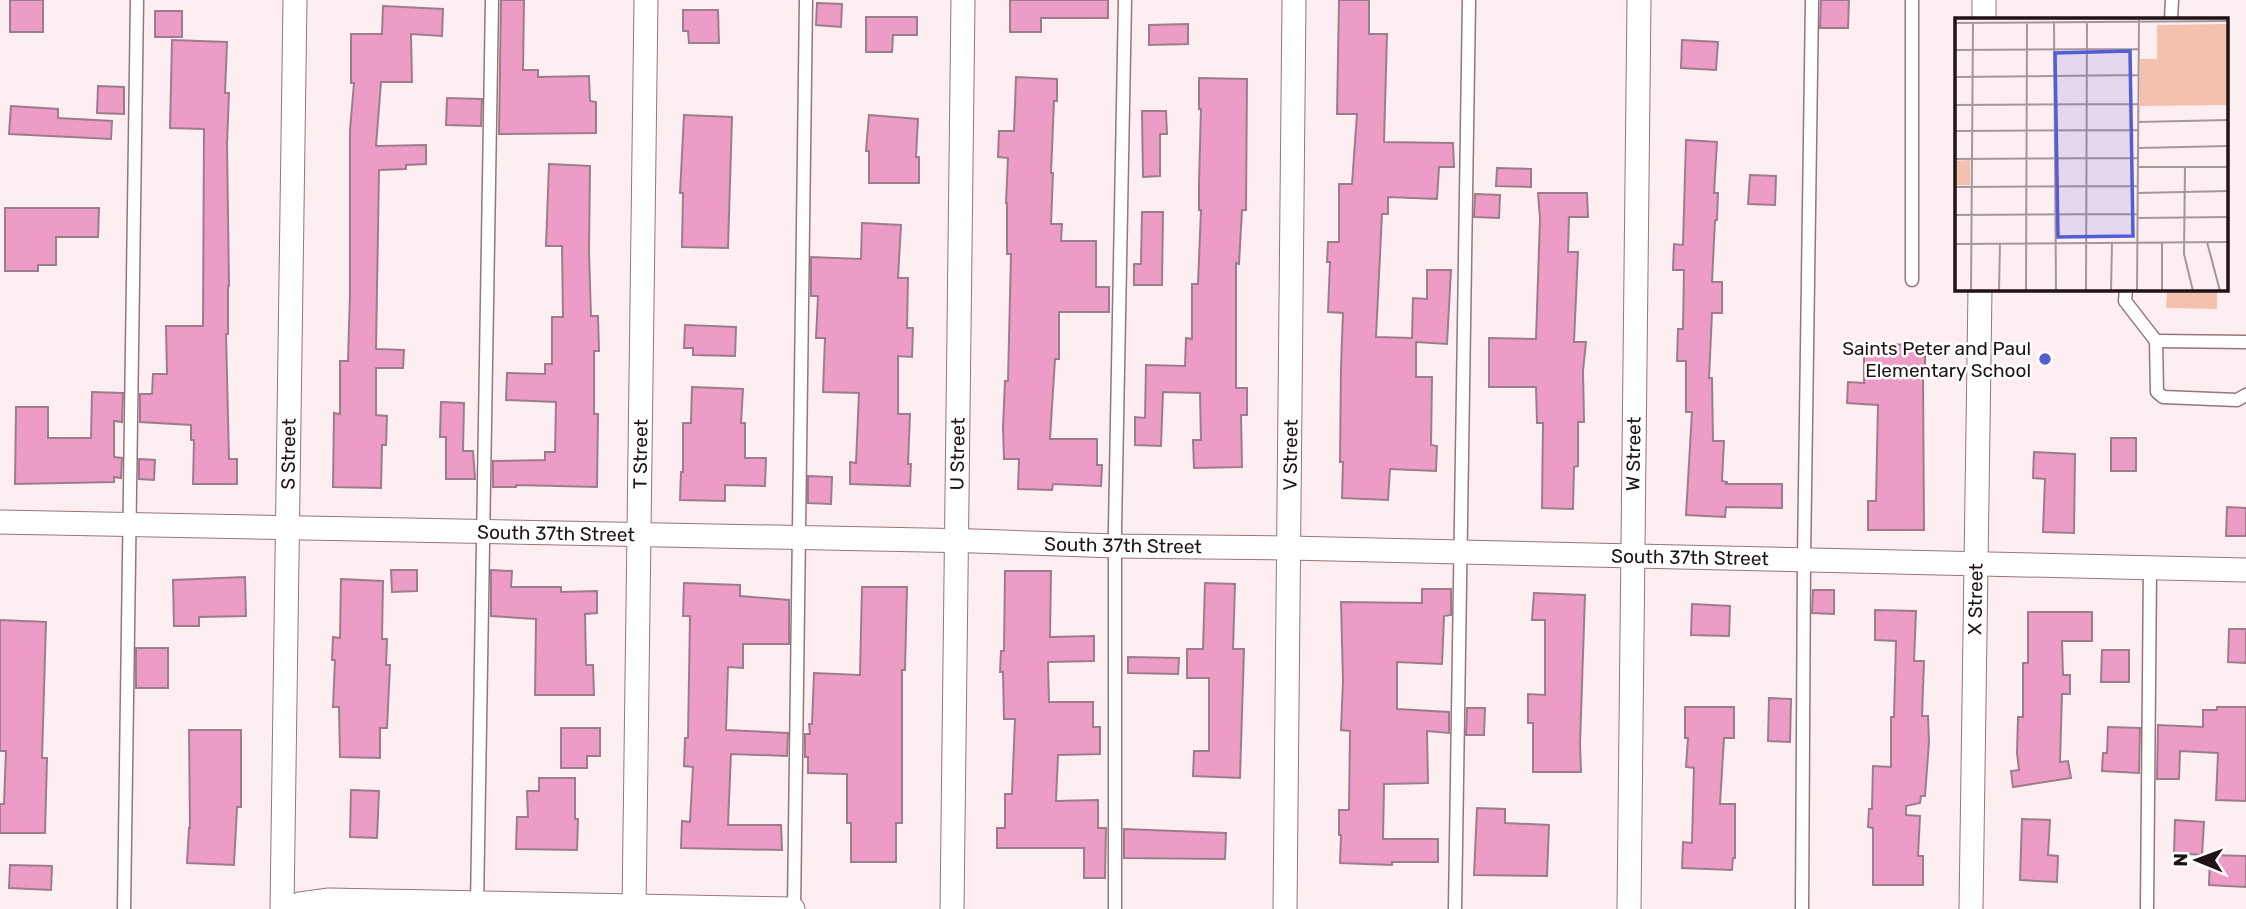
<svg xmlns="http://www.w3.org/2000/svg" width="2246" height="909" font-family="Rubik,sans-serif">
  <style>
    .green { fill: #f4c1ae }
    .building { fill: #ed9cc6; stroke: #9c7d8c; stroke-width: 2 }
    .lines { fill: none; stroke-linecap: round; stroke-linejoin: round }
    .lane-casing { stroke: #97757c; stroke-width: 15 }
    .street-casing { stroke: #97757c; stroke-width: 25 }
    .lane { stroke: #fff; stroke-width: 12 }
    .street { stroke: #fff; stroke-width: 23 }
    .poi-dot { fill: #535dd4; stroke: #fff; stroke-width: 2.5 }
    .labels { text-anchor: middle; stroke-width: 5; stroke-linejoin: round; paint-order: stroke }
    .poi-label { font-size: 19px; fill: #201316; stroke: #fff; text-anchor: end }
    .street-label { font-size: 19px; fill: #201316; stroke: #fff }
    .inset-road { fill: none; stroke: #a59699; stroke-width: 2 }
    .view { fill: #535dd4; fill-opacity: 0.15; stroke: #535dd4; stroke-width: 3.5 }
    .inset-edge { fill: none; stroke: #201316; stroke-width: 3.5 }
  </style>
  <rect width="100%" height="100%" fill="#fdeef1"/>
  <path class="green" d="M2167 289H2217V309L2166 308Z"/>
  <g class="building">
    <rect x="10" y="0" width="33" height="32"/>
    <path d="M501 0H524L523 70H538V77L589 76 590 101 596 102V133L499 134Z"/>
    <path d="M1010 0H1108V18H1041V32H1010Z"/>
    <path d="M1339 0H1369V34H1387L1384 142 1453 143 1454 167H1439L1437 199 1388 197V214H1382L1376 337 1412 338 1413 298 1427 299V270H1451L1447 344 1416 342V377H1432L1431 445 1437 446 1436 471 1390 469 1388 500 1342 498 1343 462H1340L1341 367 1343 313 1328 312 1330 262H1327L1328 242H1339V184H1352L1357 114H1337Z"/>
    <path d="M1821 0H1849L1848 28H1820Z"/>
    <path d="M817 3 842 4 841 27 816 25Z"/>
    <path d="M383 6 443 9 442 36 411 34 412 82H381L376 146 426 145V164L406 165V169L379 170 376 349 404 350 403 368H376V415L387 416 386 445H382L381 488 333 487 334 413 340 414V361H348L350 293V130L354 83H351V34H382Z"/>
    <path d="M683 10H718L719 43H689L688 31H683Z"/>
    <rect x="155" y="11" width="27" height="26"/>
    <path d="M866 17H917V35H893L892 52H866Z"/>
    <path d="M1188 24V44L1149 45V25Z"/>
    <path d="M172 40 227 42 225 93H229L227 144 229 286H228V334H226L229 459H237V484H193L194 440H191V425L140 422V394H152L153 374H167L166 326H203L204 129 170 128Z"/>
    <path d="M1682 40 1718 42 1716 70 1681 68Z"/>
    <path d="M1016 77 1057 79V101H1054L1051 173H1053L1051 224H1062L1061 241H1096V287H1109V312H1059V359H1055L1050 439H1097V465H1102L1101 486 1053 484 1052 490 1018 489 1019 459H1004L1003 427 1005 381H1008L1011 254H1007V203H1006L1008 158 998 157 999 131H1014Z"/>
    <path d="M1199 78 1247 79 1246 210H1242L1239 264 1236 263V388H1247V415H1241L1242 467 1194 468 1193 440H1201L1200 393 1163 392 1161 446 1135 445V417L1145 418 1146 365 1185 366 1186 338 1192 339V284H1198L1201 210H1199V182L1201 109H1199Z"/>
    <path d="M98 86 124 87V114L97 113Z"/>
    <path d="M447 98 482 99 481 126 446 125Z"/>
    <path d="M11 106 58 109V118L112 121 111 139 9 134Z"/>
    <path d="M1142 111H1166L1167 134H1160V176L1143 177Z"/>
    <path d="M684 115 732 117 728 248 682 247 683 193H680Z"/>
    <path d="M869 115 918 119 916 157H919V183H869V151H866Z"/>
    <path d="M1686 140 1717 142 1714 193H1718L1717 220H1715L1712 282H1722V313H1712L1709 378H1712L1713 441H1724L1722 481 1727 482 1726 484H1782V508L1726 507 1725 517 1686 515 1692 412H1686V361H1677L1678 329H1683L1684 270H1673L1674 244 1683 245Z"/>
    <path d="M549 164 590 166 589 252 591 316H598L599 351H594V414H598L597 487 516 485V487H493V461L545 460V452H555L556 402 506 400 507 373 545 374V364H552V317H563L562 246H546Z"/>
    <path d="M1497 168 1531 169V187L1496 186Z"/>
    <path d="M1750 175 1776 176 1775 205 1748 204Z"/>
    <path d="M1538 193H1587L1588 217H1569L1568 252H1578L1574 342H1586L1583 371 1584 422H1578V466L1574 467 1573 509 1542 508 1543 423H1537L1536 387H1489V338L1536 339 1540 218Z"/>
    <path d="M1475 194 1500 195 1499 218 1474 217Z"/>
    <path d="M5 208H99L98 237H56V265H38V271H5Z"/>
    <path d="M1142 212H1163L1162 285H1134V264H1141Z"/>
    <path d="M862 223 901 225 898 278H908L907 328H913L912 357 898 356V414H910L908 464H911L910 486 850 484V462L856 463 859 393 823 392 825 338H816L818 296H811V257L861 259Z"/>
    <path d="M685 325 736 327 735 356 693 355V348H684Z"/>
    <path d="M1864 344 1925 345V376H1923L1924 530H1868V501H1876L1878 405 1847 403 1848 382 1864 383Z"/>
    <path d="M692 387 743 389 741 423H745V458H766L765 486 725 485V501L680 500 681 472H683V423H691Z"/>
    <path d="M92 392 123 393 122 422 114 421V457L122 458 121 478 114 477V482L15 484 16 407H48V438H91Z"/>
    <path d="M441 402 464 403 463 451H473L475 479H446V437H440Z"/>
    <rect x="2111" y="438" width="25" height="33"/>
    <path d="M2034 452 2075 454 2074 533 2043 532 2045 479 2033 478Z"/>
    <path d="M139 459 155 460 154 480 139 479Z"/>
    <path d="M808 476 832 477 831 504 808 503Z"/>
    <path d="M2227 507 2246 508V536H2226Z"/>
    <path d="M391 570H417V591L392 592Z"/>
    <path d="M491 570 512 571 511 587H561V592L597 591V613L585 614 586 665H593L594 695H535L536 619 491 616Z"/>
    <path d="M1005 571H1051L1050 637 1094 636V661L1048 662 1049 702H1093V727H1100V754L1058 755 1056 801 1098 800V828H1106L1105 878H1084V848H997V828H1005V794H1012L1015 719H1004L1003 672H1000L1001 651H1004Z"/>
    <path d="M245 577 246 616 199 617V626H174L173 580Z"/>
    <path d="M341 579 383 581 382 639H387L386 665H390L387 728H380V758L340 757 339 707H333L335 660H332L333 637 340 638Z"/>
    <path d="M684 583 740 585V596L789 600V644H743V668L728 667 726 730 788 733 787 756 731 754 728 825H781L782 850 681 848 682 821 690 822 693 767 684 766 685 738H688L690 616H683Z"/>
    <path d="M1205 583 1235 584 1233 649H1244L1240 778 1193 776 1194 751H1209V678H1187V649H1203Z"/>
    <path d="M862 587H907L905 670H902V823H896V862H851V823H847V774L808 773V757H805V734H810L809 724H812L814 673 860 675Z"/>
    <path d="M1422 589H1451V615L1444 616 1442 664 1397 662V709L1449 712V733L1427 731 1428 783 1384 784 1383 839H1438V862H1392V865L1340 863 1341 835H1339V810H1349L1350 731 1341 730 1343 680 1341 602 1422 603Z"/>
    <path d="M1813 590H1834V614L1812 613Z"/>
    <path d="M1534 593 1585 595 1580 744 1581 772H1533V723H1528V694L1545 695V620H1532Z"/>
    <path d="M1692 604 1730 606 1729 636 1691 635Z"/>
    <path d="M1875 610 1916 611 1914 661H1924L1922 716H1928L1929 742 1925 796H1921L1920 803 1906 806V815L1920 816 1918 856H1923V885H1873V828L1868 827 1869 809H1872L1873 766 1891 767V717H1894L1896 641 1875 640Z"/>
    <path d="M2028 612H2092V641H2062L2063 675H2070V694H2062L2060 762 2068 761 2071 778 2013 787 2011 771 2019 770 2017 753 2018 717H2023V663H2028Z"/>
    <path d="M0 620 46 622 42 758H47L45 833H0V804H4L6 751H0Z"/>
    <path d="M2229 629H2246V663L2228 662Z"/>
    <rect x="136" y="648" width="32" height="40"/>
    <path d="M2102 650H2129V682H2101Z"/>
    <path d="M1128 657 1179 658 1178 674 1128 673Z"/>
    <path d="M1769 698 1791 699 1790 742 1768 741Z"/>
    <path d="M1685 707H1734V738H1724L1720 804H1735V858H1733L1732 870 1682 868 1683 842 1692 843 1694 768 1686 767 1688 738H1685Z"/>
    <path d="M2217 707H2246V801L2216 800 2218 753 2180 751 2179 779H2157L2158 725 2203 727V710H2217Z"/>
    <path d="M1467 708H1485L1484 735H1466Z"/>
    <path d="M2108 727 2140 728 2139 773 2102 771 2103 753H2107Z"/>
    <path d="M561 728H600V756H587V768H561Z"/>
    <path d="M189 730H241V807H237L234 865 187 863 189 828H190Z"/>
    <path d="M539 778H575V819H578L577 850 516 849 517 817H528L527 791H539Z"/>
    <path d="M351 790 379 791 377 838 350 837Z"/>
    <path d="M1477 808 1505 809V823L1549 825 1547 876 1474 875Z"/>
    <path d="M2022 819 2050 820 2048 855 2058 856 2057 882 2020 880Z"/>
    <path d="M2175 820 2204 822 2202 855 2174 853Z"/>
    <path d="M1124 829 1226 833 1225 859 1124 858Z"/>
    <path d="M2210 855 2246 856V887L2209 885Z"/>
    <path d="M10 865 52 866 51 890 9 888Z"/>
  </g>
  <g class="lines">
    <defs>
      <g id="lane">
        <path d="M1912 0V280"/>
        <path d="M2171 19 2172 0"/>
        <path d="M2126 289 2125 301 2156 341 2157 392 2163 397 2237 400 2246 395"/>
        <path d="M2156 341 2246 342"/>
        <path d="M477 906 492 0"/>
        <path d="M124 909 137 0"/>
        <path d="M794 909 806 0"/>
        <path d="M1115 909V528L1125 0"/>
        <path d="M1455 909 1469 0"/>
        <path d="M1802 909 1804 559 1812 0"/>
        <path d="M2147 909 2150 567"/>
      </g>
      <g id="street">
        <path d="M1984 19V0"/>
        <path d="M0 522 974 541 1115 546 1289 548 2246 570"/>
        <path d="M282 909 295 0"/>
        <path d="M289 909 300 904 329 900 793 909"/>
        <path d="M634 909 646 0"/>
        <path d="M952 909 963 0"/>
        <path d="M1285 909 1294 0"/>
        <path d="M1629 909 1639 0"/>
        <path d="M1971 909 1980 289"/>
      </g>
    </defs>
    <use href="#lane" class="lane-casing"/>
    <use href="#street" class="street-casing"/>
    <use href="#lane" class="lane"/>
    <use href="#street" class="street"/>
  </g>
  <circle class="poi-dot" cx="2045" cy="359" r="7"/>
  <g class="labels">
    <g class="poi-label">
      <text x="2031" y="355">Saints Peter and Paul<tspan x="2031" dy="22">Elementary School</tspan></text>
    </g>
    <g class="street-label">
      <text transform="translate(288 454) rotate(-89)" y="7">S Street</text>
      <text transform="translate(640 454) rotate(-89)" y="7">T Street</text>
      <text transform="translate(957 454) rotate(-89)" y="7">U Street</text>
      <text transform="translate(1633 454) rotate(-89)" y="7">W Street</text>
      <text transform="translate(1290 455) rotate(-89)" y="7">V Street</text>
      <text transform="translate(556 533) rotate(1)" y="7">South 37th Street</text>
      <text transform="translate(1123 545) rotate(1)" y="7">South 37th Street</text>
      <text transform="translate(1690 557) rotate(1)" y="7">South 37th Street</text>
      <text transform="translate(1975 599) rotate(-89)" y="7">X Street</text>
    </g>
  </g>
  <g transform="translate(1955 18)">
    <rect width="273" height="273" fill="#fdeef1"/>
    <path d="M272 6 273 87 185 88V41H202V7ZM15 142V167H0V143Z" fill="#f4c1ae"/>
    <path class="inset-road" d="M0 5 273 3M99 5 101 273M0 32 183 31M0 59 183 57M0 87 183 86M183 104 273 102M0 113 183 112M183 130 273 128M0 141 183 140M183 149H273M230 149 229 236 238 273M0 169 183 168M183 175 273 173M0 197 182 196M183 200 273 199M252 224 265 273M0 226 273 224M16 273 18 5M44 273 45 225M71 273 72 5M131 273 132 5M156 273 157 225M182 273 184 2M207 273V224"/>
    <path class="view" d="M175 33 178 218 103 219 100 35Z"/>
    <rect width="273" height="273" class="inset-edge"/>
  </g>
  <g transform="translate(2197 860) rotate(271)" stroke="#ffffff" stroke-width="5" paint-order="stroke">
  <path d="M0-5L12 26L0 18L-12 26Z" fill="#201316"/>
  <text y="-10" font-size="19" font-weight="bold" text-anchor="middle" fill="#201316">N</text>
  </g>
</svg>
